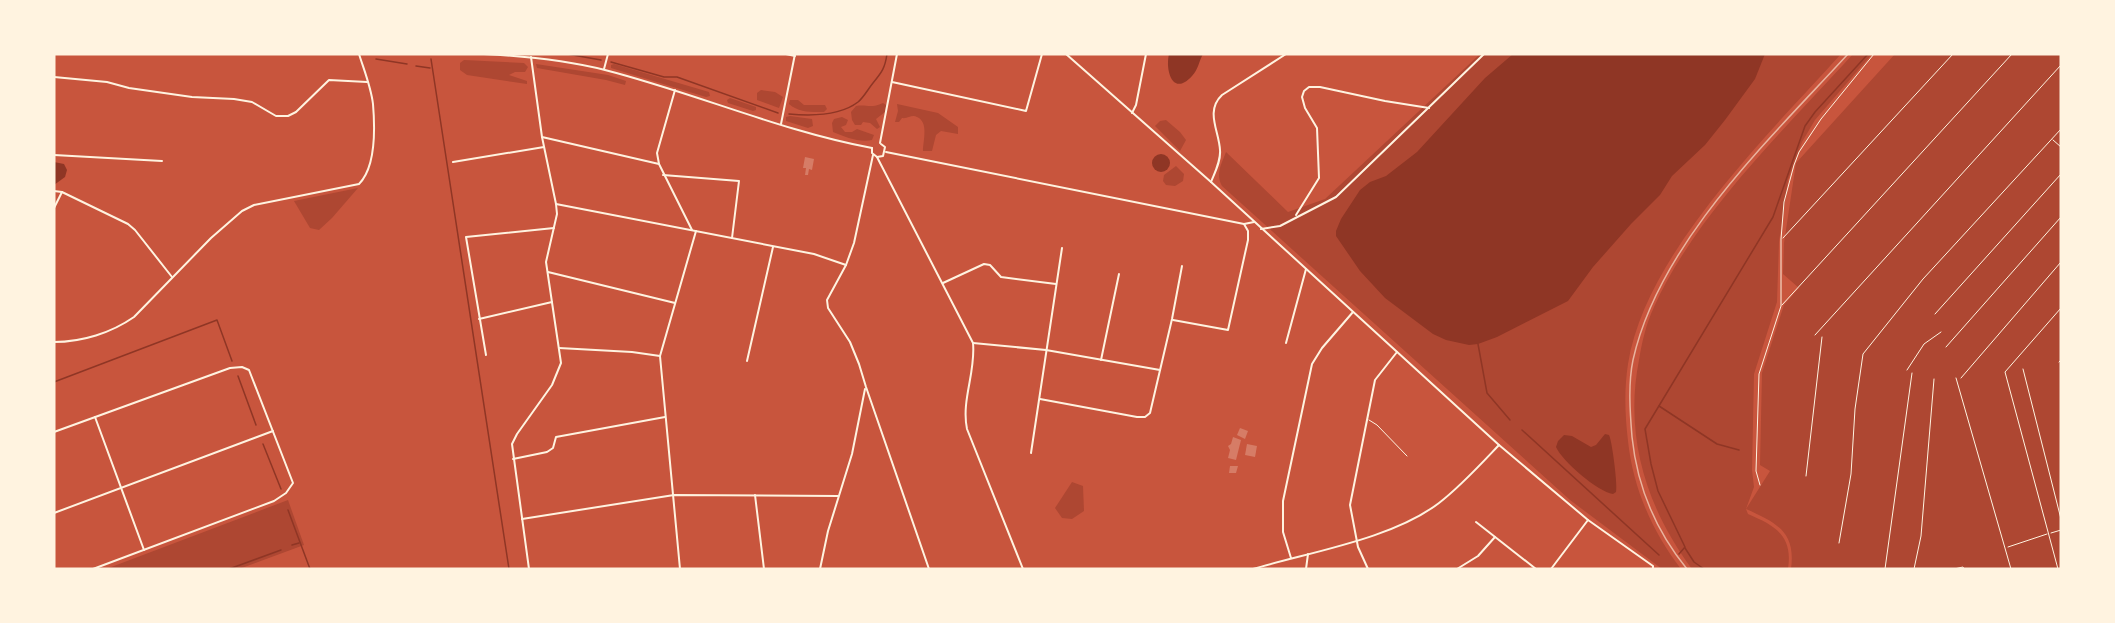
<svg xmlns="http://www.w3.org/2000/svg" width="2115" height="623" font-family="'Open Sans',sans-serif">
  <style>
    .green { fill: #ae4732 }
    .water { fill: #8f3625 }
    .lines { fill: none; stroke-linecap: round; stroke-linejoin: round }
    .stream { stroke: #8f3625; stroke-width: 1.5 }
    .building { fill: #d67c66 }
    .service { stroke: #fff3e0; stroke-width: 1 }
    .minor { stroke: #fff3e0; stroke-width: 2 }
    .tertiary { stroke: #fff3e0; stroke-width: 2 }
    .rail { stroke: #e9b49f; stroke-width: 1.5 }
  </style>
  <rect width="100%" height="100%" fill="#c8553d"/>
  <g class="green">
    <path d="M1480 54H1841C1768 135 1645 254 1628 364 1624 390 1625 415 1628 441 1633 488 1652 531 1681 569H1662L1570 500 1222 186C1215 174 1222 163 1226 152L1288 212 1325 199Z"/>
    <path d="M1853 54H1872L1815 120 1802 142 1788 180 1779 242 1777 302 1754 374 1752 470 1754 487 1746 509 1770 471 1760 465 1762 373 1784 305 1799 288 1783 274 1784 243 1796 163 1895 54H2061V569H1791C1796 532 1777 523 1746 509L1748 514C1776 526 1793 536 1788 569H1692C1646 507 1624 436 1639 360 1642 342 1646 324 1654 307 1695 215 1785 129 1853 54Z"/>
    <path d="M464 60 524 63 528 67 525 72H515L509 75 527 81V84L467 75 460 70V63Z"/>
    <path d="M536 64 608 75 626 81 625 85 606 80 537 68Z"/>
    <path d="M614 64 709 92 710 96 706 97 611 68V65Z"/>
    <path d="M761 90 775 92 783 97 779 108 757 100V93Z"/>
    <path d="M730 98 756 107V110L753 111 728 103 727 100Z"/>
    <path d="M790 100H798L804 105H825L827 109 824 112C812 112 799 113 789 104Z"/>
    <path d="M883 103 886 105 885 112 876 119 880 127 877 129 870 123 863 122 861 125H855L852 120 851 112 856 106C867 104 870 109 883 103Z"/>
    <path d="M897 104 938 113 958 127V134L941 131 936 135 932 151H923C923 141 929 122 917 117 912 114 908 119 902 118L899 122H895L898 111Z"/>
    <path d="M790 116 812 119 813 126 808 128 786 121V117Z"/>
    <path d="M842 117 848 120 846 125 841 127 845 132H852L857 129 874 135 872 140C860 143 845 137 833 132L832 123 834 119Z"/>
    <path d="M1166 120 1180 132 1186 140 1180 151 1155 126 1160 121Z"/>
    <path d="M1176 166 1184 174 1183 181 1175 186 1166 185 1163 181 1164 175Z"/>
    <path d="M358 188 332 218 319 230 310 228 294 201Z"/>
    <path d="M1072 482 1083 486 1084 511 1072 519 1062 518 1055 508Z"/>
    <path d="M288 500 304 545 239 569H106Z"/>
  </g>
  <g class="water">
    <path d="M1169 54H1203C1199 61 1198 70 1192 76 1173 97 1165 71 1169 54Z"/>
    <path d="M1513 54H1765L1755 79 1725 120 1705 145 1672 176 1660 195 1631 224 1593 267 1568 301 1497 337 1478 344 1469 345 1446 340 1433 334 1385 298 1360 271 1336 236V231L1341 219 1360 190 1370 182 1386 176 1417 152 1485 78Z"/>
    <circle cx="1161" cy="163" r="9"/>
    <path d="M54 162 64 164 67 170 65 177 54 185Z"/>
    <path d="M1605 434 1609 435C1612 440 1618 487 1616 492L1613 494C1598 492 1562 461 1556 447L1558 441 1564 435 1572 436 1591 447 1596 445Z"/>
  </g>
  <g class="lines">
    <g class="stream">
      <path d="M567 54 601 60"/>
      <path d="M376 59 407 64"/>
      <path d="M431 59 509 569"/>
      <path d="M611 62 664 77H677L778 113"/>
      <path d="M416 66 430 68"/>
      <path d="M789 114C811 116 840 116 858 102 864 97 868 89 873 83 882 72 885 68 887 54"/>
      <path d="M1478 344 1487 393 1510 420"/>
      <path d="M238 376 256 425"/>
      <path d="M54 382 217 320 232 361"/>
      <path d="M1659 406 1717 444 1739 450"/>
      <path d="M1522 430 1659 555"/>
      <path d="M263 444 281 489"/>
      <path d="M288 510 310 569"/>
      <path d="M292 545 299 543"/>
      <path d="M1685 548 1694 562 1704 569"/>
      <path d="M1679 554 1685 547 1658 491 1651 464 1645 429 1773 217 1805 126 1815 112 1868 54"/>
      <path d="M229 569 281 550"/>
    </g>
  </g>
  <g class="building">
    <path d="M805 157 814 159 812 170 809 169 808 175H805L806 168H803Z"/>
    <path d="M1240 428 1248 431 1245 439 1237 435Z"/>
    <path d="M1233 437 1241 440 1236 460 1228 458 1230 450 1228 446 1231 444Z"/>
    <path d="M1247 444 1257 446 1255 457 1245 455Z"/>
    <path d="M1230 466H1238L1236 473H1229Z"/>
  </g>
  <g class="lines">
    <g class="service">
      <path d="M2053 140 2061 147"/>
      <path d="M1783 238 1953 54"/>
      <path d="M1782 305 2012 54"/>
      <path d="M1935 314 2061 174"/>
      <path d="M1815 335 2061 65"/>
      <path d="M1946 347 2061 217"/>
      <path d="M2059 362 2061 360"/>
      <path d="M2023 369 2061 519"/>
      <path d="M1907 370 1924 344 1941 332"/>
      <path d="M1956 378 2011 569"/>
      <path d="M1961 378 2061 262"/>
      <path d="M1369 420 1377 425 1407 456"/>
      <path d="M1806 476 1822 337"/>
      <path d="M1760 485 1756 471 1759 374 1781 306V239L1784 202 1794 165 1799 152 1821 119 1874 54"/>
      <path d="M2051 533 2061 530"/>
      <path d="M1839 543 1851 474 1855 409 1863 354 1923 279 2061 129"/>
      <path d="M2008 547 2047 534"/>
      <path d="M1885 569 1912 373"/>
      <path d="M1914 569 1921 536 1934 379"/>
      <path d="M1954 569 1963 567 1964 569"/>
      <path d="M2058 569 2005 372 2061 308"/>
    </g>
    <g class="minor">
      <path d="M786 54 795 56"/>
      <path d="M1066 54 1211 182 1499 445 1588 520 1653 566V569"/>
      <path d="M604 69 608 54"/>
      <path d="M54 77 107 82 129 88 192 97 234 99 252 102 276 116H288L296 112 329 80 367 82"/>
      <path d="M892 82 1026 111 1042 54"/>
      <path d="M675 90 657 153 659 164 692 230"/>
      <path d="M1132 113 1136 105 1146 54"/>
      <path d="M781 124 795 54"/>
      <path d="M542 137 659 164"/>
      <path d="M886 152 1244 224 1254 222"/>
      <path d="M54 155 162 161"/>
      <path d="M873 155 854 243 846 265 827 300 828 308 850 342 859 364 866 387 929 569"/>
      <path d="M453 162 544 147"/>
      <path d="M663 175 739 181 732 238"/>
      <path d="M1211 182C1215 172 1221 161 1220 150 1219 131 1205 111 1222 95L1286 54"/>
      <path d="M54 191 62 192 128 224 135 230 172 277"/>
      <path d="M556 204 814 254 846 265"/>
      <path d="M54 208 62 192"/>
      <path d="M1296 215 1319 178 1317 128 1305 108 1302 97 1304 91 1309 87H1320L1385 101 1429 108"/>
      <path d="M1261 229 1280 226 1336 197 1484 54"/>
      <path d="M548 272 675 303"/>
      <path d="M943 283 984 264 990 265 1001 277 1056 284"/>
      <path d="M479 319 552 302"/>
      <path d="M1173 320 1228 330 1248 240V231L1244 224"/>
      <path d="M54 342C82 342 111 333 134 317L211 238 242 211 254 205 359 184C376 167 375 128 373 104 371 87 364 70 359 54"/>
      <path d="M973 343 1046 350 1160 370"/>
      <path d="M1286 343 1306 269"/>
      <path d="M559 348 632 352 660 356"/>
      <path d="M486 355 466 237 554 228"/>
      <path d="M1101 360 1119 274"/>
      <path d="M747 361 773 247"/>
      <path d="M1040 399 1137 417H1145L1150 413 1172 319 1182 266"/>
      <path d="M95 417 144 550"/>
      <path d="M54 432 230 368 242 367 249 370 293 483 286 493 274 501 93 569"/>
      <path d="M1031 453 1062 248"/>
      <path d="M513 459 547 452 553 448 556 437 665 417"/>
      <path d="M755 495 764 569"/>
      <path d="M54 513 273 431"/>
      <path d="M522 519 674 495 838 496"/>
      <path d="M1476 522 1536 569"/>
      <path d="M1291 558 1283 532V501L1312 364 1322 348 1353 312"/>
      <path d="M529 569 512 444 517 434 552 385 561 363 546 262 557 214 556 204 542 137 531 57"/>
      <path d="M680 569 660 356 696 231"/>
      <path d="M820 569 828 531 852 454 865 389"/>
      <path d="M1253 569C1310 552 1392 539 1439 503 1461 486 1480 465 1499 445"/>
      <path d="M1306 569 1308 554"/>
      <path d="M1368 569 1358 547 1350 505 1375 380 1397 352"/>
      <path d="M1457 569 1478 556 1495 537"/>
      <path d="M1551 569 1588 520"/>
    </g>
    <g class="tertiary">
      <path d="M484 54C524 56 566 60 605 70 695 93 781 131 872 148"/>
      <path d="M880 143 897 54"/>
      <path d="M872 148V153L877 157 973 343C976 372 961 400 967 429L1023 569"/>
      <path d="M877 157 883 156 885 147 881 144"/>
    </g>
    <path class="rail" d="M1687 569C1656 531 1637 485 1632 437 1630 412 1628 384 1633 360 1659 243 1769 140 1848 54"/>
  </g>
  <rect width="2115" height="623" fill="none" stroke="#fff3e0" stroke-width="111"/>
</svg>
